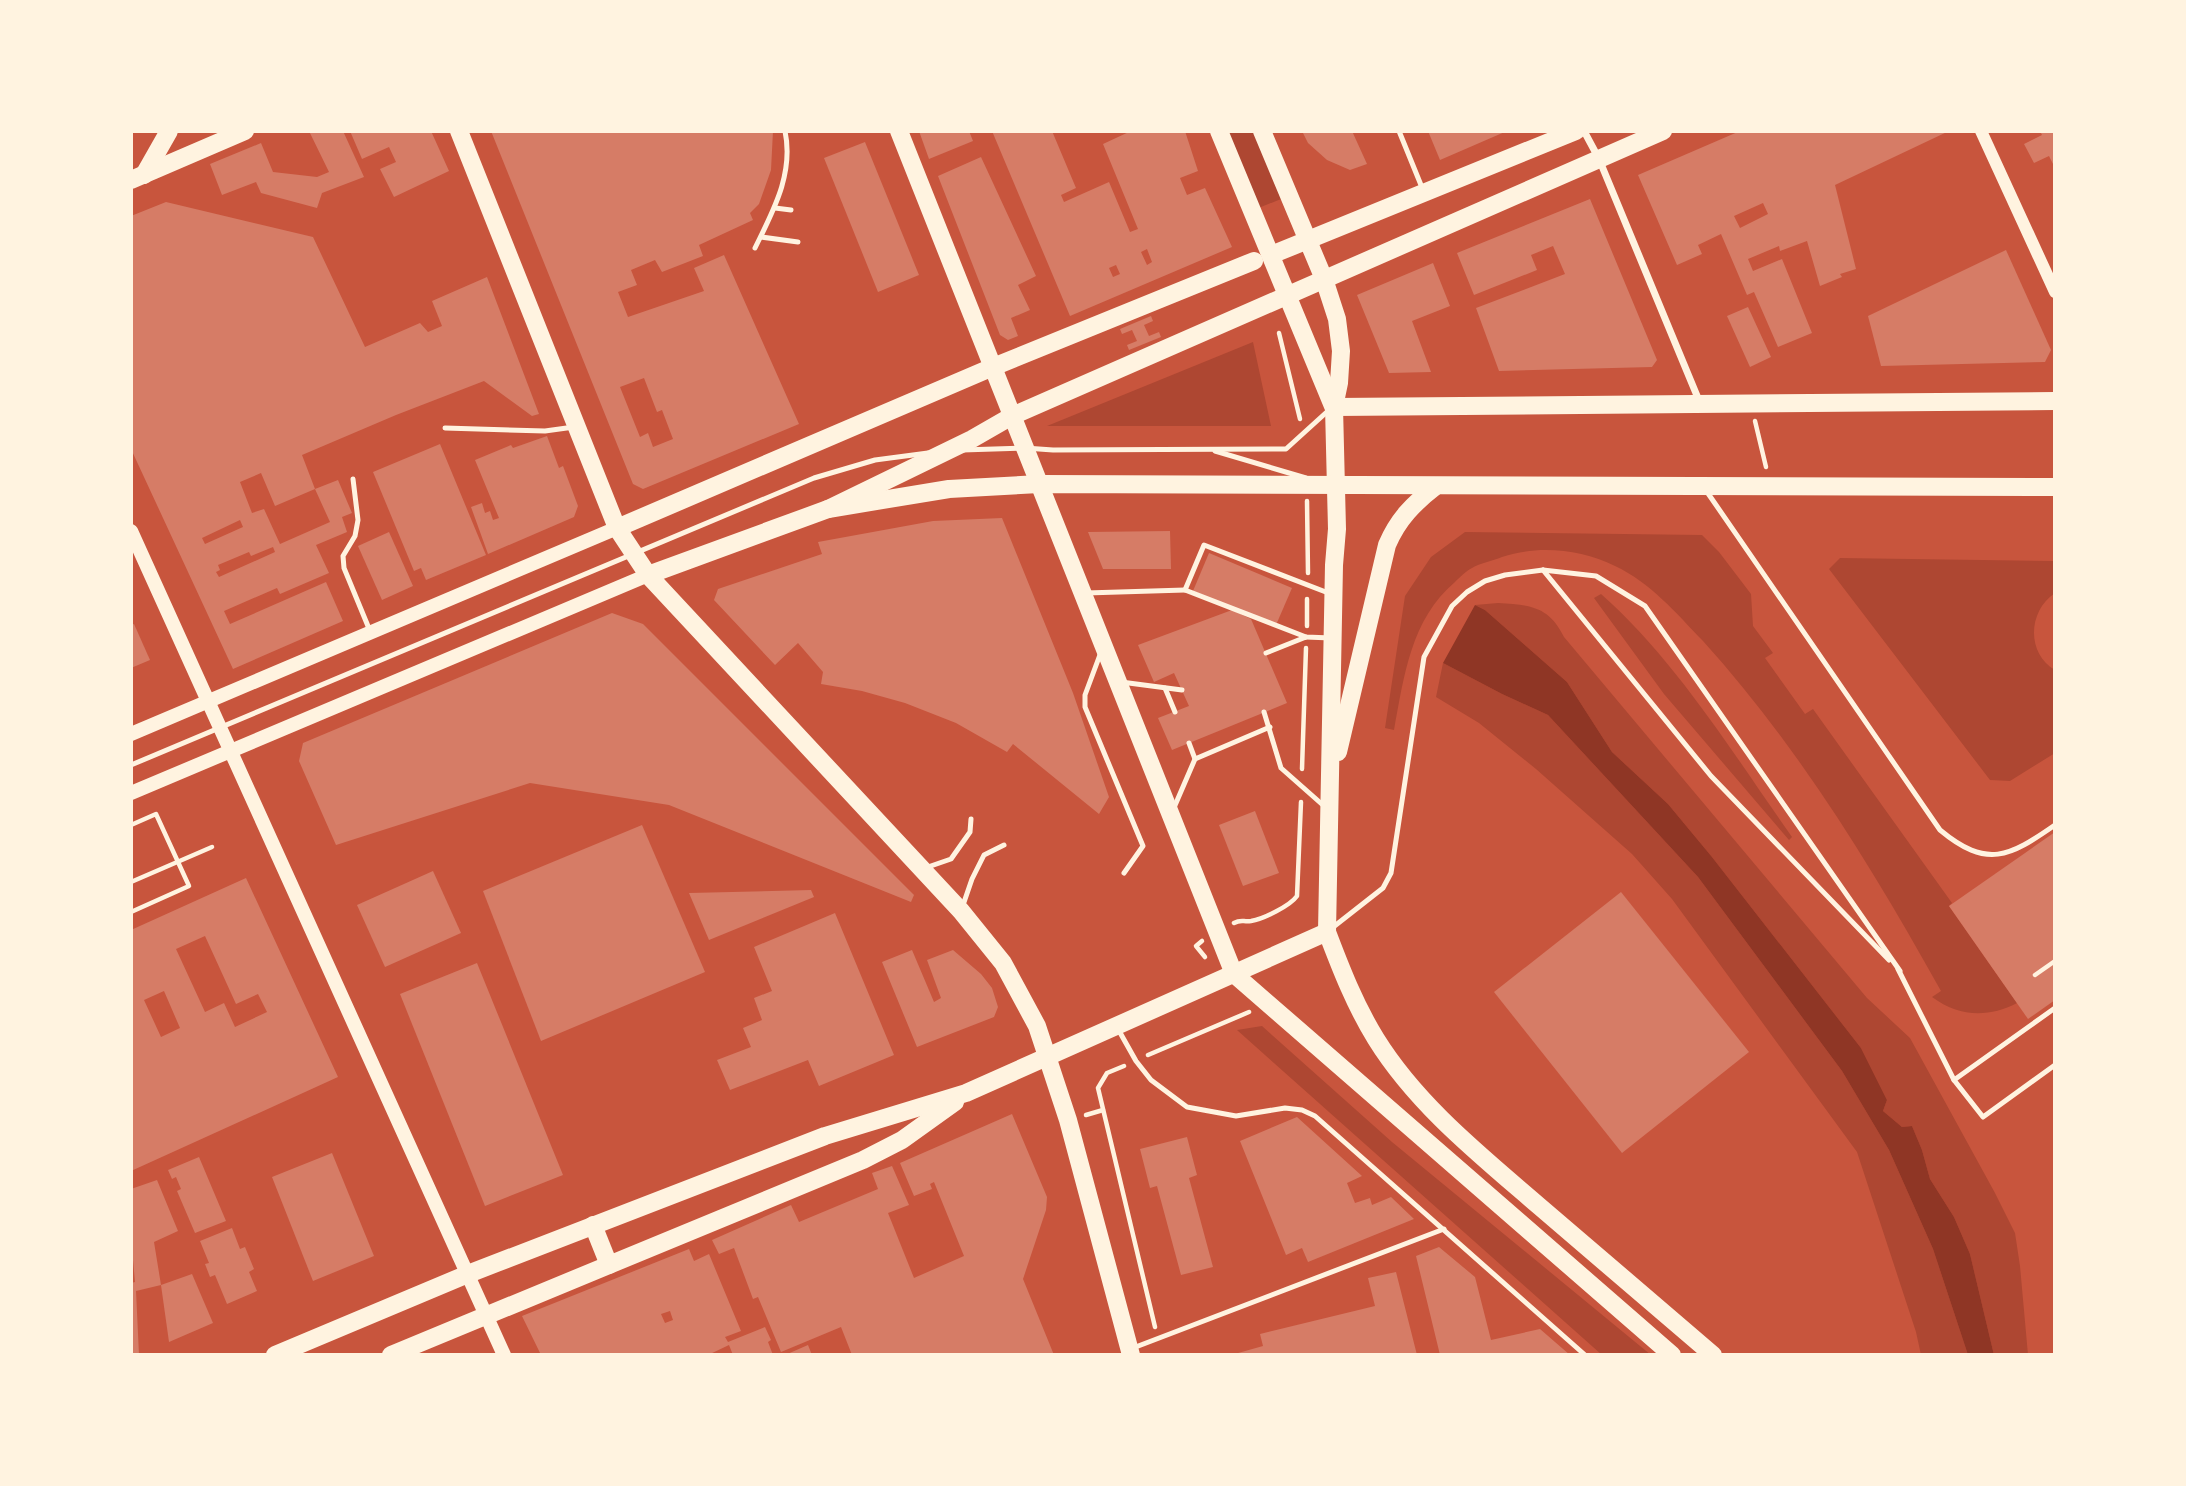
<svg xmlns="http://www.w3.org/2000/svg" width="2186" height="1486" font-family="Barlow,sans-serif">
  <style>
    .green { fill: #ae4732 }
    .water { fill: #8f3625 }
    .building { fill: #d67c66; fill-rule: evenodd }
    .lines { fill: none; stroke-linecap: round; stroke-linejoin: round }
    .path { stroke: #fff3e0; stroke-width: 4.5 }
    .service { stroke: #fff3e0; stroke-width: 5 }
    .minor { stroke: #fff3e0; stroke-width: 7 }
    .tertiary { stroke: #fff3e0; stroke-width: 12 }
    .secondary { stroke: #fff3e0; stroke-width: 14 }
    .primary { stroke: #fff3e0; stroke-width: 18 }
  </style>
  <rect width="100%" height="100%" fill="#c8553d"/>
  <g class="green">
    <path d="M1224 131H1259L1286 197 1256 209Z"/>
    <path d="M1253 342 1271 426H1047Z"/>
    <path d="M1465 532 1702 535 1719 552 1751 594 1753 626 1773 653 1765 658 1805 714 1813 709 1952 903 1949 906 2017 1003C1988 1018 1959 1017 1932 997L1941 991C1873 869 1798 746 1703 641 1676 613 1651 583 1615 566 1580 549 1538 545 1502 557 1492 561 1480 563 1472 568 1466 571 1460 577 1455 582 1411 619 1404 676 1394 730L1385 728 1405 596 1431 557Z"/>
    <path d="M1840 558 2055 561V593C2028 611 2026 653 2055 670V753L2010 781 1990 780 1829 569Z"/>
    <path d="M1601 594C1676 660 1734 755 1792 837L1789 840 1664 694 1594 598Z"/>
    <path d="M1498 603C1530 605 1549 606 1564 637L1867 998 1910 1038 1995 1193 2015 1233 2020 1266 2028 1355H1994L1970 1254 1954 1217 1930 1179 1922 1150 1912 1126 1902 1127 1883 1111 1887 1100 1861 1048 1712 857 1668 804 1612 752 1567 682 1485 610 1475 605Z"/>
    <path d="M1443 663 1502 694 1548 715 1698 877 1842 1071 1889 1150 1933 1249 1968 1355H1921L1916 1332 1857 1152 1672 899 1632 854 1536 769 1479 723 1436 697Z"/>
    <path d="M1262 1026 1392 1142 1651 1355H1602L1237 1030Z"/>
  </g>
  <path class="water" d="M1475 605 1485 610 1567 682 1612 752 1668 804 1712 857 1861 1048 1887 1100 1883 1111 1902 1127 1912 1126 1922 1150 1930 1179 1954 1217 1970 1254 1994 1355H1968L1933 1249 1889 1150 1842 1071 1698 877 1548 715 1502 694 1443 663Z"/>
  <g class="building">
    <path d="M309 131H343L364 177 322 193 317 208 261 193 256 182 222 195 210 164 261 143 273 172 317 177 329 172Z"/>
    <path d="M350 131H431L449 171 394 197 380 169 396 162 389 147 362 159Z"/>
    <path d="M491 131H773L771 170 759 204 750 213 753 220 699 245 703 256 662 272 655 260 631 270 637 285 618 292 628 317 704 291 694 268 724 255 799 424 643 489 633 484ZM644 378 657 412 662 410 673 439 653 447 648 433 640 437 620 387Z"/>
    <path d="M919 131H969L973 141 929 159Z"/>
    <path d="M992 131H1052L1076 188 1061 195 1064 202 1109 182 1130 232 1138 229 1103 144 1131 131H1185L1198 171 1180 178 1187 195 1205 188 1232 247 1070 316ZM1147 249 1152 262 1147 265 1141 252ZM1116 265 1120 274 1113 277 1109 268Z"/>
    <path d="M1302 131H1352L1367 164 1350 170 1327 160 1308 143Z"/>
    <path d="M1428 131H1507L1440 160Z"/>
    <path d="M1740 131H1949L1835 185 1856 269 1840 274 1842 277 1820 286 1807 241 1780 251 1779 246 1748 259 1753 271 1782 259 1812 333 1778 347 1754 292 1747 295 1721 234 1698 245 1702 254 1677 265 1638 175ZM1763 203 1768 214 1740 228 1734 216Z"/>
    <path d="M2040 131H2055V168L2049 156 2034 163 2024 144 2042 135Z"/>
    <path d="M865 142 919 275 878 292 824 158Z"/>
    <path d="M981 157 1036 276 1018 285 1030 310 1011 318 1018 336 1008 340 1000 335 938 176Z"/>
    <path d="M1590 199 1657 360 1652 367 1499 371 1476 308 1565 274 1553 246 1531 255 1537 270 1474 295 1457 253Z"/>
    <path d="M166 202 313 237 365 347 420 323 428 332 442 326 432 301 487 277 539 414 532 416 484 381 396 415 302 455 315 489 338 480 352 513 342 517 347 532 316 545 329 573 280 594 277 588 224 611 230 624 326 582 343 621 233 669 131 449V216ZM261 473 275 506 315 489 330 522 280 544 264 509 252 513 240 482ZM240 520 243 527 205 544 202 538ZM273 547 275 552 219 577 216 572 220 570 218 565 249 552 251 556Z"/>
    <path d="M2006 250 2051 350 2045 362 1881 366 1868 316Z"/>
    <path d="M1433 263 1450 306 1412 321 1431 372 1389 373 1357 295Z"/>
    <path d="M1748 307 1771 357 1750 367 1727 316Z"/>
    <path d="M1151 316 1153 321 1144 325 1149 336 1159 332 1161 337 1129 350 1127 345 1137 341 1132 330 1122 334 1120 329Z"/>
    <path d="M547 436 559 468 563 466 578 506 574 517 488 554 471 507 482 503 485 513 490 511 493 520 499 518 475 460 511 445 513 448Z"/>
    <path d="M440 444 486 555 426 580 421 568 414 571 373 472Z"/>
    <path d="M1002 518 1073 693 1109 797 1099 814 1013 744 1007 752 956 723 905 703 862 691 821 684 823 672 798 643 775 665 714 600 718 589 822 554 818 542 933 521Z"/>
    <path d="M1170 531 1171 569H1103L1088 532Z"/>
    <path d="M389 532 413 586 382 600 358 546Z"/>
    <path d="M1209 553 1292 588 1276 625 1193 591Z"/>
    <path d="M1232 610 1251 619 1287 703 1172 750 1158 718 1189 706 1174 673 1154 682 1138 645Z"/>
    <path d="M612 613 643 624 914 895 911 902 669 805 530 783 336 845 299 761 303 743Z"/>
    <path d="M134 624 150 660 131 668V625Z"/>
    <path d="M1255 811 1279 873 1243 886 1219 825Z"/>
    <path d="M642 825 705 972 541 1041 483 891Z"/>
    <path d="M2055 832V1000L2028 1019 1949 906Z"/>
    <path d="M433 871 461 933 385 967 357 905Z"/>
    <path d="M246 878 338 1077 131 1171V930ZM205 936 236 1004 258 994 267 1012 235 1027 224 1003 205 1012 176 949ZM164 991 180 1028 161 1037 144 1000Z"/>
    <path d="M811 890 814 897 709 940 689 893Z"/>
    <path d="M1621 892 1749 1052 1622 1153 1494 992Z"/>
    <path d="M835 913 894 1055 819 1086 808 1060 730 1090 717 1060 751 1047 743 1028 762 1020 754 998 772 991 754 947Z"/>
    <path d="M912 950 934 1002 941 998 927 960 953 950 981 974 992 988 998 1007 994 1017 917 1047 882 962Z"/>
    <path d="M477 963 563 1175 485 1206 400 994Z"/>
    <path d="M1012 1114 1047 1197 1046 1210 1023 1279 1054 1355H852L841 1327 781 1352 758 1297 753 1299 734 1248 719 1254 712 1240 791 1205 799 1222 878 1189 872 1173 892 1166 909 1205 888 1213 914 1278 964 1256 934 1182 930 1184 932 1189 914 1196 900 1163Z"/>
    <path d="M1297 1117 1362 1176 1347 1183 1355 1203 1370 1198 1372 1205 1391 1197 1414 1219 1308 1262 1302 1248 1286 1255 1240 1141Z"/>
    <path d="M1187 1137 1197 1175 1189 1178 1213 1267 1181 1275 1157 1186 1150 1188 1140 1149Z"/>
    <path d="M332 1153 374 1256 313 1281 272 1177Z"/>
    <path d="M199 1157 226 1221 195 1233 177 1191 181 1189 176 1177 172 1179 168 1170Z"/>
    <path d="M157 1180 178 1231 154 1242 161 1285 136 1291 139 1355H131V1283L135 1282 131 1238V1189Z"/>
    <path d="M232 1228 240 1249 245 1247 254 1269 249 1272 257 1291 227 1304 215 1275 210 1277 205 1264 209 1263 200 1241Z"/>
    <path d="M1439 1247 1475 1277 1491 1340 1540 1329 1570 1355H1440L1416 1256Z"/>
    <path d="M689 1249 694 1261 709 1254 741 1331 725 1337 728 1342 765 1327 771 1340 768 1342 773 1355H733L729 1345 708 1355H541L522 1316ZM670 1311 673 1320 665 1323 661 1314Z"/>
    <path d="M1396 1272 1417 1355H1231L1263 1346 1260 1334 1375 1306 1368 1278Z"/>
    <path d="M192 1274 213 1323 169 1342 161 1285Z"/>
    <path d="M808 1345 812 1355H785Z"/>
  </g>
  <g class="lines">
    <g class="path">
      <path d="M1279 333 1300 419"/>
      <path d="M1755 421 1766 467"/>
      <path d="M1307 501 1308 573"/>
      <path d="M1307 626V599"/>
      <path d="M1302 769 1306 648"/>
      <path d="M131 825 156 814 189 886 131 912"/>
      <path d="M131 882 212 847"/>
      <path d="M1234 923C1241 919 1243 922 1251 921 1263 919 1290 906 1297 896L1301 802"/>
      <path d="M1202 941 1196 946 1205 957"/>
      <path d="M2035 975 2055 961"/>
      <path d="M1148 1055 1249 1012"/>
      <path d="M1124 1066 1107 1073 1098 1088 1155 1327"/>
      <path d="M1086 1115 1103 1110"/>
    </g>
    <g class="service">
      <path d="M1399 131 1423 190"/>
      <path d="M775 208 791 210"/>
      <path d="M761 237 798 242"/>
      <path d="M755 248C773 211 794 174 785 131"/>
      <path d="M445 428 545 431 574 427"/>
      <path d="M962 450 1025 448 1053 450 1286 449 1329 410"/>
      <path d="M1215 451 1306 478"/>
      <path d="M353 479 358 520 355 536 343 556 344 568 370 631"/>
      <path d="M1705 489 1940 830C1987 869 2009 857 2055 825"/>
      <path d="M1543 570 1711 776 1889 960"/>
      <path d="M1086 593 1185 590"/>
      <path d="M1331 594 1204 545 1185 590 1306 637 1331 638"/>
      <path d="M1101 652 1085 695V707L1143 846 1124 873"/>
      <path d="M1266 653 1306 637"/>
      <path d="M1121 682 1182 690"/>
      <path d="M1165 688 1175 712"/>
      <path d="M1264 712 1281 768 1324 806"/>
      <path d="M1189 743 1195 759"/>
      <path d="M131 765 814 478 875 460 928 453"/>
      <path d="M1173 810 1195 759 1270 727"/>
      <path d="M925 868 951 859 970 832 971 819"/>
      <path d="M962 908 972 879 984 855 1004 845"/>
      <path d="M1332 928 1383 888 1391 873 1424 657 1452 606 1467 592 1485 581 1505 575 1543 570 1596 576 1645 606 1900 971"/>
      <path d="M1898 969 1954 1080 1983 1117 2055 1065"/>
      <path d="M1118 1029 1136 1061 1151 1080 1187 1107 1236 1116 1285 1108 1302 1110 1315 1116 1585 1355"/>
      <path d="M1954 1080 2055 1008"/>
      <path d="M1133 1348 1444 1229"/>
    </g>
    <path class="minor" d="M1584 131 1599 159 1700 403"/>
    <path class="tertiary" d="M1981 131 2055 292"/>
    <g class="secondary">
      <path d="M131 531 504 1355"/>
      <path d="M131 734 617 528"/>
      <path d="M131 793 648 575"/>
    </g>
    <g class="primary">
      <path d="M459 131 617 528 648 575 961 911 1003 963 1037 1026 1068 1120 1131 1355"/>
      <path d="M899 131 1234 974 1672 1355"/>
      <path d="M1219 131 1333 406"/>
      <path d="M1262 131 1324 279 1337 319 1341 351 1339 383 1334 407 1337 529 1334 565 1327 932C1341 969 1355 1005 1376 1039 1417 1105 1480 1155 1539 1206 1597 1255 1655 1305 1713 1355"/>
      <path d="M144 175 169 131"/>
      <path d="M131 180 245 131"/>
      <path d="M1271 255 1576 131"/>
      <path d="M1334 407 2055 401"/>
      <path d="M828 509 949 489 1039 484 2055 487"/>
      <path d="M617 528 993 367 1254 261"/>
      <path d="M648 575 828 509 972 439 1012 416 1663 131"/>
      <path d="M1338 752 1387 545C1398 519 1414 503 1436 486"/>
      <path d="M593 1225 609 1265"/>
      <path d="M275 1355 468 1274 825 1136 966 1093 1327 932"/>
      <path d="M391 1355 863 1160 902 1140 955 1102"/>
    </g>
  </g>
  <rect width="2186" height="1486" fill="none" stroke="#fff3e0" stroke-width="266"/>
</svg>
